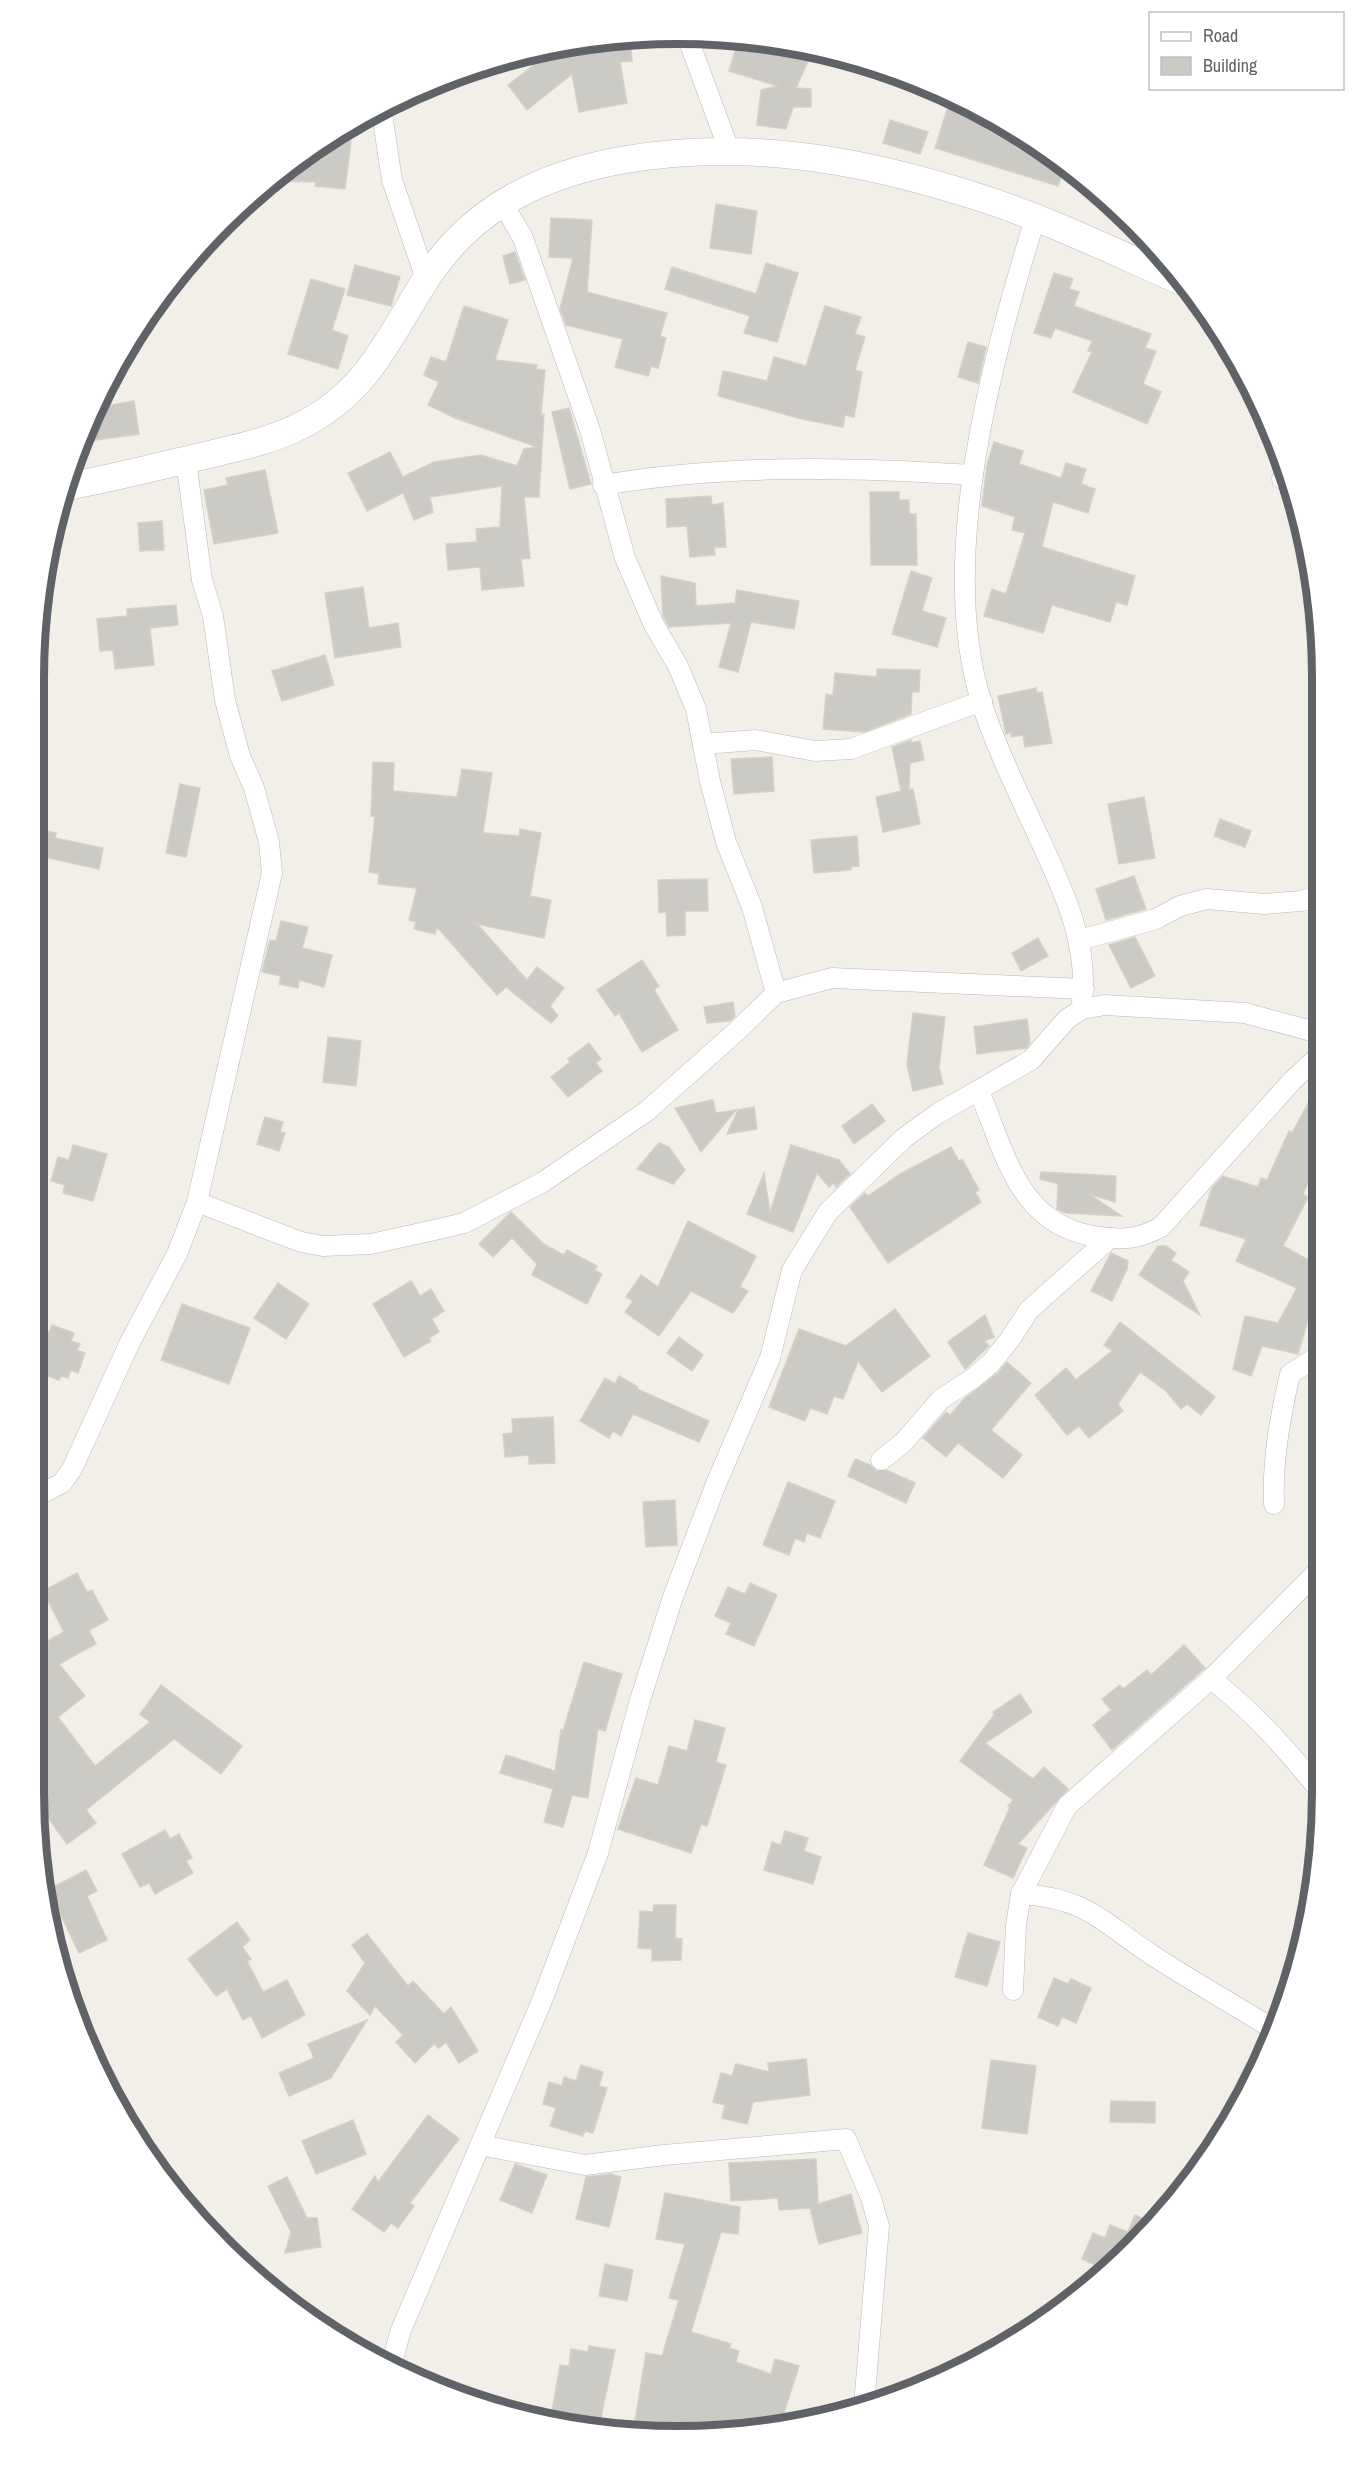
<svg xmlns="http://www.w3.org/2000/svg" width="1356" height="2470" font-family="'Archivo Narrow',sans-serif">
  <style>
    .building { fill: #cccac5; stroke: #d6d1c6; stroke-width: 1.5 }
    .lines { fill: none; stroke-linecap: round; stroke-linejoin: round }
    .street-casing { stroke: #b5b8bc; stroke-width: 21 }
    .secondary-casing { stroke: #b6babf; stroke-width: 28 }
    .street { stroke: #fff; stroke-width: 20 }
    .secondary { stroke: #fff; stroke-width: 27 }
    .rim { fill: none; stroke: #5f6368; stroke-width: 8 }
  </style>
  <rect width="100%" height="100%" fill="#f1efe8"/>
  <g class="building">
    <path d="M630 35 632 61 620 62 627 103 579 112 572 74 527 110 508 85 557 47Z"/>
    <path d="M739 38 763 39 813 50 796 88 811 89V107H793L786 129 757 125 761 90 778 86 729 71Z"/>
    <path d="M949 104 966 110 968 105 992 115 987 129 1018 139 1015 147 1053 160 1064 168 1058 186 935 148Z"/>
    <path d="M890 120 928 132 920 154 883 143Z"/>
    <path d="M329 139 351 141 345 189 315 186 316 182 269 181 286 166Z"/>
    <path d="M716 204 757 211 751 254 710 248Z"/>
    <path d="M551 218 592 220 587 292 667 313 660 336 666 338 658 368 651 366 648 376 615 367 623 339 566 325 560 309 573 258 549 257Z"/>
    <path d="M515 252 525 280 510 284 503 256Z"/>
    <path d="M766 263 798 273 777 342 744 333 750 316 665 289 672 267 756 294Z"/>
    <path d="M355 265 400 277 391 306 347 295Z"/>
    <path d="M1054 273 1073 279 1069 289 1079 292 1074 306 1151 334 1145 348 1156 351 1143 384 1161 392 1147 424 1073 392 1092 352 1088 351 1092 341 1055 328 1051 338 1034 333Z"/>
    <path d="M311 279 345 289 332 330 348 336 338 369 288 354Z"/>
    <path d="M464 306 508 320 495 360 537 365 536 369 545 370 541 415 544 414 539 497H524L530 558 521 559 524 586 482 590 480 567 448 570 446 544 477 542 476 529 500 527 502 486 430 497 433 512 414 520 403 493 367 511 348 473 390 452 403 477 434 462 481 455 517 466 524 449 537 447 455 418 428 405 439 382 424 375 431 357 446 362Z"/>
    <path d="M825 306 861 317 855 334 865 337 855 370 862 372 854 417 845 415 843 427 802 419 718 396 723 371 767 381 774 357 806 366Z"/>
    <path d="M968 342 986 347 978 383 958 377Z"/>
    <path d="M134 401 139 434 80 442 96 408Z"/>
    <path d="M569 408 591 484 570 489 552 412Z"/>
    <path d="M994 442 1023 451 1019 464 1061 478 1066 463 1086 469 1081 484 1095 489 1088 513 1053 502 1042 547 1135 576 1127 605 1116 602 1110 622 1052 605 1043 633 984 616 992 589 1006 594 1025 533 1012 530 1015 517 982 506 987 465Z"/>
    <path d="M265 470 278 533 214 544 204 490 228 485 226 478Z"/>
    <path d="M870 492H899V500H909V514H916L917 565H871Z"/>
    <path d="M711 496 712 505 723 503 726 547H714L715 555 690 557 687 526 667 527 666 499Z"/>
    <path d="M162 521 164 550 140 551 138 523Z"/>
    <path d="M911 571 932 578 922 611 946 618 937 647 892 634Z"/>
    <path d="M661 576 695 583 696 606 735 603 737 590 799 601 794 629 751 622 738 672 719 667 731 623 669 627 663 616Z"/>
    <path d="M363 587 369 628 398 623 401 647 335 658 325 593Z"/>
    <path d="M176 605 178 625 150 628 154 665 115 669 113 650 100 651 97 619 127 616V609Z"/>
    <path d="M325 655 334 685 282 701 272 671Z"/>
    <path d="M877 669 920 670 919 692H912L911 714 864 732 823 729 826 694 833 695 835 673 877 677Z"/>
    <path d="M1036 688 1037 693 1042 692 1052 743 1025 747 1023 735 1011 737V733L1006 734 998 696Z"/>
    <path d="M911 740V743L920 741 924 760 910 763 909 790 913 789 920 824 883 832 876 797 901 791 892 747Z"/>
    <path d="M772 757 774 791 734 794 731 759Z"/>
    <path d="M373 762 394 763 393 791 457 797 462 769 492 773 483 833 519 836 520 829 541 833 530 896 551 900 544 938 477 924 527 980 537 967 564 988 550 1006 558 1016 551 1023 506 987 497 995 437 927 435 934 414 929 416 922 409 920 417 888 378 884 379 874 369 872 375 816H371Z"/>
    <path d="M180 784 200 788 186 857 166 853Z"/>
    <path d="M1144 797 1155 858 1119 864 1108 804Z"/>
    <path d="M1220 819 1251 831 1245 847 1214 836Z"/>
    <path d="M35 828 56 833 55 838 103 848 99 869 35 855Z"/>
    <path d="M857 836 859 866 851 867V870L814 873 811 840Z"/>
    <path d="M1134 876 1146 909 1106 920 1096 889Z"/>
    <path d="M707 879 708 911H685V935L667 936 666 912 659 913 658 880Z"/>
    <path d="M281 921 308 927 302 948 332 955 324 987 299 980 298 988 279 984 281 976 262 972 270 940 276 941Z"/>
    <path d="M1135 937 1155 976 1131 988 1109 945Z"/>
    <path d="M1038 938 1048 956 1021 971 1012 953Z"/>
    <path d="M642 960 659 986 654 990 678 1030 642 1052 619 1013 615 1016 597 990Z"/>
    <path d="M733 1002 735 1016 730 1021 707 1023 704 1007Z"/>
    <path d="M913 1013 945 1017 939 1068 943 1084 913 1091 907 1064Z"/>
    <path d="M1027 1019 1030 1043 1026 1048 977 1054 974 1027Z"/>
    <path d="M328 1037 361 1041 356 1086 323 1082Z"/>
    <path d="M589 1043 601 1059 596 1063 602 1071 568 1097 551 1077 570 1062 568 1059Z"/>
    <path d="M1319 1083V1157L1303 1194 1308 1197 1283 1246 1320 1266V1323L1309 1317 1298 1354 1262 1346 1251 1376 1233 1369 1245 1316 1278 1323 1297 1288 1236 1261 1246 1239 1200 1225 1212 1188 1223 1176 1258 1187 1261 1178 1267 1180 1289 1131 1292 1133Z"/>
    <path d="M713 1100 716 1113 736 1110 701 1152 675 1108Z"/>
    <path d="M872 1104 885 1121 854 1144 842 1126Z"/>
    <path d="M754 1107 757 1129 727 1134 738 1110Z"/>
    <path d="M265 1117 283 1122 280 1132 285 1133 279 1151 257 1144Z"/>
    <path d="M659 1143 669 1147 685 1170 673 1184 637 1169Z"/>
    <path d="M73 1145 107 1154 93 1201 63 1193 65 1185 51 1181 58 1157 69 1160Z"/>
    <path d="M791 1145 839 1160 850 1174 836 1187 834 1183 829 1187 817 1173 793 1232 747 1214 764 1173 770 1213Z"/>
    <path d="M951 1147 959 1161 962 1159 979 1190 975 1192 981 1202 888 1263 850 1207 865 1193 868 1196 900 1174Z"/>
    <path d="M1041 1172 1116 1176 1115 1202 1089 1194 1122 1216 1066 1213 1057 1209 1058 1184 1040 1179Z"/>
    <path d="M511 1212 545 1245 564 1255 567 1250 597 1266 595 1270 602 1274 587 1304 532 1275 537 1264 512 1238 493 1257 479 1244Z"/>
    <path d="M688 1221 756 1256 740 1287 748 1291 733 1313 691 1291 659 1336 625 1312 633 1301 626 1297 641 1275 658 1287Z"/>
    <path d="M1158 1246H1166L1176 1253 1171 1260 1189 1272 1183 1281 1200 1315 1139 1275Z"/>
    <path d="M1111 1253 1128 1261 1127 1269 1112 1301 1091 1291Z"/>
    <path d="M411 1281 420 1296 431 1289 444 1311 432 1319 439 1332 429 1338 431 1341 404 1357 373 1304Z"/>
    <path d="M278 1283 309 1304 286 1339 254 1318Z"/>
    <path d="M182 1304 250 1328 229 1384 161 1360Z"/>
    <path d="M895 1309 930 1356 882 1392 858 1361 843 1399 834 1396 827 1414 810 1408 805 1421 769 1407 799 1329 846 1346Z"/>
    <path d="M985 1315 994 1337 984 1341 989 1346 965 1369 948 1342Z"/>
    <path d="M1120 1322 1215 1397 1201 1415 1187 1404 1181 1409 1166 1391 1140 1372 1118 1404 1123 1411 1089 1438 1079 1426 1067 1435 1035 1395 1066 1368 1076 1380 1112 1351 1104 1345Z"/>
    <path d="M52 1325 74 1333 71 1341 80 1344 77 1350 85 1353 78 1373 71 1370 68 1378 61 1376 59 1380 37 1372V1328L49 1332Z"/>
    <path d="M679 1337 703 1355 692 1371 667 1353Z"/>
    <path d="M1007 1362 1031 1383 991 1430 1022 1455 1003 1478 958 1443 946 1457 923 1438 946 1412 950 1415 965 1398 999 1372Z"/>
    <path d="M619 1376 638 1387 637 1389 709 1421 699 1442 633 1414 621 1436 613 1431 609 1438 580 1421 605 1378 615 1384Z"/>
    <path d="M553 1417 555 1463 529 1464V1455L505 1457 503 1434 513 1433 512 1419Z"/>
    <path d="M855 1459 870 1465 876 1471 886 1470 915 1483 906 1503 848 1476Z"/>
    <path d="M788 1482 835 1501 820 1538 807 1533 804 1542 795 1538 789 1555 763 1545Z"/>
    <path d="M675 1500 677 1545 646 1547 643 1502Z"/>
    <path d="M77 1573 87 1592 92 1590 108 1620 89 1630 96 1644 59 1664 85 1696 58 1717 95 1766 150 1722 140 1714 161 1685 242 1746 221 1774 174 1739 86 1810 96 1823 67 1844 38 1804V1637L46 1648 49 1645 47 1641 64 1632 43 1591Z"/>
    <path d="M750 1583 777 1595 754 1646 726 1634 731 1623 715 1616 728 1587 745 1594Z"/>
    <path d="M1184 1645 1205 1668 1112 1750 1093 1725 1111 1710 1102 1699 1120 1685 1123 1689 1147 1670 1151 1675Z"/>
    <path d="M584 1662 622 1674 605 1731 598 1729 588 1798 572 1795 563 1827 544 1822 553 1789 500 1773 506 1755 555 1771 561 1730 563 1731Z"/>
    <path d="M1020 1694 1032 1712 985 1743 1033 1779 1044 1767 1068 1789 1018 1844 1027 1848 1013 1878 984 1865 1010 1807 1008 1806 1013 1800 960 1761 994 1715 993 1712Z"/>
    <path d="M695 1720 725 1728 716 1762 726 1765 707 1826 701 1824 691 1853 618 1829 636 1778 658 1785 669 1746 687 1751Z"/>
    <path d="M165 1830 170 1839 179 1834 192 1858 186 1861 193 1873 155 1894 149 1883 140 1887 122 1854Z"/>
    <path d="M785 1831 808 1838 804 1851 821 1857 813 1884 764 1870 772 1842 781 1845Z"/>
    <path d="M86 1870 97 1891 87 1896 107 1940 79 1953 59 1911 52 1915 42 1893Z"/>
    <path d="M654 1905H676L675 1938 682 1939 681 1960 652 1961V1949L638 1948 640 1911 653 1912Z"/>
    <path d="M237 1922 250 1940 242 1947 251 1959 247 1961 263 1992 287 1980 305 2015 262 2038 251 2016 243 2020 227 1989 216 1996 188 1959Z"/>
    <path d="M968 1933 1000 1942 987 1986 955 1977Z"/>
    <path d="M367 1934 408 1986 413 1981 444 2014 451 2007 478 2051 459 2063 446 2042 439 2048 434 2044 415 2063 396 2042 403 2035 375 2006 370 2015 347 1991 365 1963 352 1945Z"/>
    <path d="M1054 1978 1068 1984 1071 1979 1091 1988 1076 2023 1062 2017 1058 2026 1038 2017Z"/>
    <path d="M367 2020 331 2078 289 2096 279 2073 314 2058 308 2044Z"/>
    <path d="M806 2059 810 2095 753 2102 747 2124 722 2118 725 2105 713 2102 721 2073 732 2076 736 2064 769 2072 768 2063Z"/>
    <path d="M991 2060 1036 2066 1027 2134 982 2128Z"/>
    <path d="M581 2065 603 2072 599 2086 607 2088 593 2133 585 2131 583 2136 550 2126 556 2108 543 2104 549 2082 562 2086 564 2077 576 2081Z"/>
    <path d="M1111 2101 1155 2102V2123L1110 2122Z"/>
    <path d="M428 2115 459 2139 410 2203 414 2206 398 2228 391 2223 384 2232 352 2209 375 2176 378 2182Z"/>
    <path d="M353 2120 366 2154 316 2174 302 2141Z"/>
    <path d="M816 2159 818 2204 851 2194 862 2233 819 2244 810 2208 779 2210 778 2198 731 2201 729 2163Z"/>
    <path d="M515 2164 547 2175 532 2213 500 2200Z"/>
    <path d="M611 2174 621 2177 609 2227 576 2219 586 2177Z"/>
    <path d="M287 2177 307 2218H317L321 2247 285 2253 291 2232 268 2186Z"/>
    <path d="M665 2193 740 2207 738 2234 721 2232 691 2332 731 2344 729 2348 739 2351 736 2362 771 2374 775 2359 799 2366 779 2428 720 2436 633 2433 646 2353 662 2356 679 2300 669 2298 685 2244 656 2239Z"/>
    <path d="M1135 2215 1156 2224 1109 2271 1082 2259 1093 2233 1105 2238 1110 2225 1128 2232Z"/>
    <path d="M605 2264 633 2270 627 2301 599 2296Z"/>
    <path d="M589 2346 615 2350 598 2432 550 2423 560 2365 569 2366 571 2349 588 2352Z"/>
  </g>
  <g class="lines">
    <defs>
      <g id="street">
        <path d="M687 36 729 150"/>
        <path d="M381 107 392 180 426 279"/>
        <path d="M502 202 523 238 590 430 625 558 654 625 678 666 696 709 710 781 726 842 752 907 776 993"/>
        <path d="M1035 219C992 359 936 560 982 704 996 747 1016 788 1035 829 1060 884 1089 939 1082 1001"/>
        <path d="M1282 479 1290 474"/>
        <path d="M603 485C725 464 850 467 973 475"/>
        <path d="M703 744 756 740 815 751 851 749 982 701"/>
        <path d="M1080 940 1156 919 1180 906 1207 899 1264 904 1301 901 1319 896"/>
        <path d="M979 1091C1006 1155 1019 1227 1099 1237 1124 1240 1139 1239 1161 1227L1292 1081 1319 1056"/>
        <path d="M197 1202 301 1242 323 1246 371 1244 439 1229 464 1223 543 1182 647 1111 737 1031 776 993 832 978 1084 989"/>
        <path d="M881 1460 903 1443 941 1399 972 1379 991 1363 1011 1338 1029 1310 1110 1238"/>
        <path d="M37 1496 62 1483 72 1469 130 1342 177 1254 197 1202 272 873 269 842 254 788 240 756 225 700 213 616 202 580 186 460"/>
        <path d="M1274 1504C1272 1461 1280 1417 1290 1374L1320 1355"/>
        <path d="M1211 1679C1253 1711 1288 1751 1321 1792"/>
        <path d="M1021 1894C1087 1898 1102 1922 1152 1955 1192 1981 1234 2005 1275 2030"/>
        <path d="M1013 1990 1016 1925 1021 1894 1067 1806 1211 1679 1321 1568"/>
        <path d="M480 2145 585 2165 664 2155 846 2139 871 2198 879 2226 864 2406"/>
        <path d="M390 2369 401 2330 541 2003 598 1853 640 1700 673 1597 716 1484 770 1358 792 1270 828 1212 904 1138 937 1114 1031 1060 1067 1019 1082 1009 1105 1005 1245 1013 1319 1033"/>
      </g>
      <path id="secondary" d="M64 487C103 480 142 470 182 461 255 443 315 436 366 373 399 332 418 281 455 242 499 195 561 171 623 160 746 139 860 159 978 197 1048 219 1116 253 1183 282"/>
    </defs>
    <use href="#street" class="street-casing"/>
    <use href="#secondary" class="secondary-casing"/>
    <use href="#street" class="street"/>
    <use href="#secondary" class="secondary"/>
  </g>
  <path d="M0 0H1356V2470H0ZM678 44H678A634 634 0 0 1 1312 678V1792A634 634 0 0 1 678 2426H678A634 634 0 0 1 44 1792V678A634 634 0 0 1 678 44Z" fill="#fff" fill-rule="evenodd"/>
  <path class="rim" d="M678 44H678A634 634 0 0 1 1312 678V1792A634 634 0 0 1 678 2426H678A634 634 0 0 1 44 1792V678A634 634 0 0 1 678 44Z"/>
  <rect x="1149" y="12" width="195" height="78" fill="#ffffff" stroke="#bfc1c3" stroke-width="1.5"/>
  <rect x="1161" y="32" width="30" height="9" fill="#ffffff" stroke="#bfc1c3" stroke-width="1.5"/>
  <text x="1203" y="42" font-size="18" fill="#5f6368">Road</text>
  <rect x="1161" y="57" width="30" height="18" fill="#cccac5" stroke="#bfc1c3" stroke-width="1.5"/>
  <text x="1203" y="72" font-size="18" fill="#5f6368">Building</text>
</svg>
